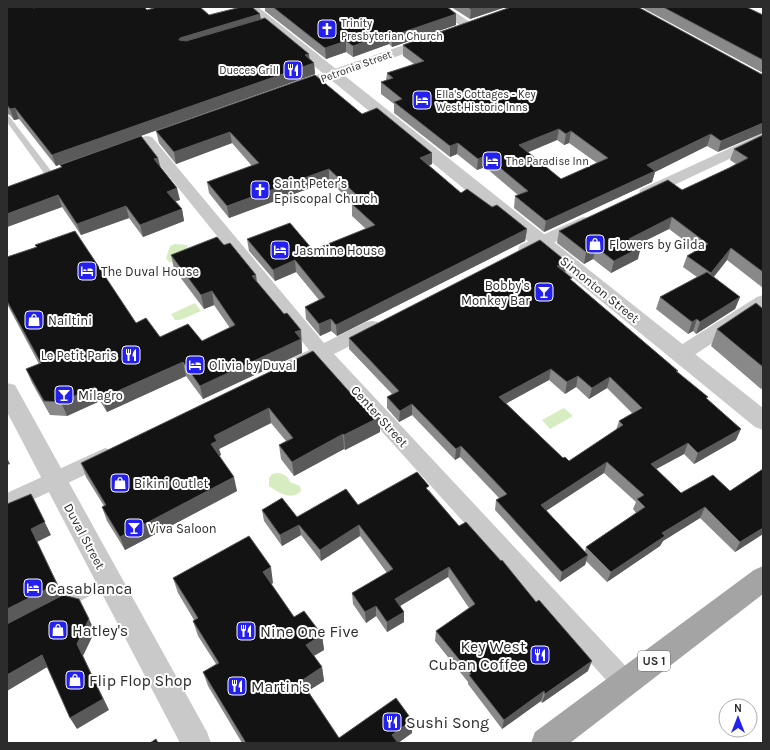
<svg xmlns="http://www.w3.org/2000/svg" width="770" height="750" font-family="Karla,sans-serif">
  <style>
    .water { fill: #d8ecc2 }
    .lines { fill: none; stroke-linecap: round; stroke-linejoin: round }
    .service { fill: #c9c9c9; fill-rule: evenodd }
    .minor { fill: #c9c9c9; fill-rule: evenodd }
    .tertiary { fill: #c9c9c9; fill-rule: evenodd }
    .primary { fill: #a4a4a4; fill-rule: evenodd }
    .wall { fill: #898989; fill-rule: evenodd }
    .shaded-wall { fill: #5a5a5a }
    .building { fill: #131313; stroke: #5a5a5a; fill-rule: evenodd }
    .labels { text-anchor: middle; stroke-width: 4; stroke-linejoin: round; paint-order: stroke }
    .far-poi-label { font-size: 11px; fill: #2c2c2c; stroke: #fff; text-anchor: start }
    .far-street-label { font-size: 11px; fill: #2c2c2c; stroke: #fff }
    .shield { fill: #fff; stroke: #6b6b6b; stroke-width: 1 }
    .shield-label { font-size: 12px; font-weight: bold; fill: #2c2c2c }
    .poi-label { font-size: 13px; fill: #2c2c2c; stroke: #fff; text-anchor: start }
    .street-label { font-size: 13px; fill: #2c2c2c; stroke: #fff }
    .near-poi-label { font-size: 16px; fill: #2c2c2c; stroke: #fff; text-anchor: start }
  </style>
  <rect width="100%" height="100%" fill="#fff"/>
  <g class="water">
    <path d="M175 244 187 245 188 249 176 262H169L166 258 170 246Z"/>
    <path d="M195 303 201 311 180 320H175L171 314Z"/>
    <path d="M564 408 573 416 550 429 542 420Z"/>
    <path d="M278 473C284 474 288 476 290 482L300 486 301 491C291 501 279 493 269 486V478L272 474Z"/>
  </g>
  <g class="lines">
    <g class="service">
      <path d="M7 115 9 116 52 172V176H46L7 122Z"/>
      <path d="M108 576 112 578 113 581 112 584 69 607 65 608 61 607 60 603 61 599Z"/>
    </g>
    <g class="minor">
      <path d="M434 7H448L475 26 473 29H465Z"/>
      <path d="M427 37 432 38 433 41 432 44 301 90 296 91 291 90 289 87 291 84Z"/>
      <path d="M763 133V143L653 195 647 197 641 195 639 192 641 189Z"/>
      <path d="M147 136 152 137 324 343 366 322 372 321 378 322 381 327 378 332 334 354 634 675 637 683 634 691 625 695 616 691 319 362 294 373 287 371 285 366 287 361 309 350 142 143 140 140 142 137Z"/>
      <path d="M583 217 589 218 591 222 589 226 532 253 526 254 520 253 518 249 520 245Z"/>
      <path d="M763 295V309L687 360 680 362 673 360 671 355 673 350 757 297Z"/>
      <path d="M105 448 112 450 115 456 112 462 7 512V493Z"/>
    </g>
    <g class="tertiary">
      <path d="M242 7H258L763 408V430L755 427Z"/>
      <path d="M7 383 15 385 207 732 211 743H180L7 412Z"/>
    </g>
    <path class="primary" d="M763 566V594L570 743H531L535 732 754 570Z"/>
  </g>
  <g class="wall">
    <path d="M7 7 33 8 147 10 209 15 260 14 261 19 314 63 315 74 56 166 19 119 14 120 10 115 7 114Z"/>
    <path d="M265 7H447L456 14V25L392 47 389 44 353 57 346 52 326 59 265 11Z"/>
    <path d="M451 7H506L470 19Z"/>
    <path d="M641 7H746L763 15V73Z"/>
    <path d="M403 45 761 74 718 152 707 146 655 172 652 182 544 232 514 208 515 196 518 195 485 167 477 170 457 154 450 157 394 113V104L381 94V82L386 81 387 73 414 64 403 56ZM557 140 564 145 569 143 597 163 561 179 528 152Z"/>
    <path d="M362 114 432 164 429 166 461 193 492 207 527 229 525 241 337 336 331 331 320 336 306 319 305 307 319 300 296 272 275 281 249 251 247 239 313 250 366 229 352 216V204L353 203 329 181 229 218 209 193 207 182 252 166 232 143 176 164 159 143 156 131Z"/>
    <path d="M763 135V288L727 260 714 277 740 297 735 309 696 334 693 331 688 334 656 309 660 297 697 277 683 267 687 256 697 250 669 229 637 245 638 259 611 273 593 259 584 264 557 243 559 231 682 190 729 168 736 164 730 160 734 149Z"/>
    <path d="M158 158 160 167 180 200 175 201 182 209 184 221 143 237 129 218 81 235 62 207 7 227 61 167 60 165Z"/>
    <path d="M35 245 136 323 160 337 202 341 230 328 214 305 204 309 174 269 171 255 257 282 284 314 301 330 302 353 203 399 186 376 107 412 100 401 67 416 50 415 32 383 26 369 39 364 7 304V257L36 247Z"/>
    <path d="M567 262 565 273 571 280 678 371 677 372 707 399 736 440 694 464 684 454 656 469 681 493 730 491 763 469V534L735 552 700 518 663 541 660 546 607 582 586 561 585 565 560 582 495 510 496 500 499 498 460 457 455 460 412 415 399 422 387 408V397L392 394 349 349V338ZM549 380 565 394 576 387 589 399 607 388 632 413 619 421 616 430 569 461 563 458 506 403ZM604 473 636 502 633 509 636 513 586 547 585 552 546 511Z"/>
    <path d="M763 309V388L761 389 711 346 717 329Z"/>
    <path d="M313 351 362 406 380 417V432L345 450 344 449 294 476 281 459 279 445 286 441 271 423 219 449 221 455 219 456 237 491 125 550 107 521 102 507 104 506 86 477 81 463Z"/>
    <path d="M429 490 459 526 588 671 542 703 541 701 502 729 468 684V682L435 641 436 631 469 608 448 577 400 606 404 612V622L387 632 376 616 366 623 353 604 352 593 387 573 360 536 321 561 301 535 282 546 264 521 262 510 297 517Z"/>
    <path d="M173 578 273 583 271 584 294 617 322 635 324 650 314 656 322 667 324 681 308 691 339 738 412 720V733L398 743H242L208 686 203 672 216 664 198 636 193 621 194 620 178 593Z"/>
  </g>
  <g class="shaded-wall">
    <path d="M476 7H506L470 19 471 9Z"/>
    <path d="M260 14 261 25 182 49 179 40 180 38Z"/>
    <path d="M456 14V25L392 47V36Z"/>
    <path d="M389 33V44L353 57V46Z"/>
    <path d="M346 41V52L326 59 325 48Z"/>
    <path d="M309 54 310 65 305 55Z"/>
    <path d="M314 63 315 74 56 166 52 155Z"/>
    <path d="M15 108 19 119 14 120 10 109Z"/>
    <path d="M763 123V133L718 152 721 141Z"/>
    <path d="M559 129 557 140 517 157 519 145Z"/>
    <path d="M571 131 569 143 564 145 566 134Z"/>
    <path d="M230 132 232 143 176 164 174 152Z"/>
    <path d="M711 134 707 146 655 172 652 182 544 232 546 221 647 165Z"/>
    <path d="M458 143 457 154 450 157V146Z"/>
    <path d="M432 153V164L419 169 420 158Z"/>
    <path d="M486 156 485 167 477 170 478 159Z"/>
    <path d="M158 158 161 169 154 159Z"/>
    <path d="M329 169V181L229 218 227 206Z"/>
    <path d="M177 188 180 200 170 203 167 192Z"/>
    <path d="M58 195 62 207 7 227V214Z"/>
    <path d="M126 206 129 218 81 235 77 224Z"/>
    <path d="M182 209 184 221 143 237 140 225Z"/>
    <path d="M672 217 669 229 626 250 629 239Z"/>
    <path d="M527 229 525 241 337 336 336 325Z"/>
    <path d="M596 247 593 259 584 264 586 252Z"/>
    <path d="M641 247 638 259 611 273 614 261Z"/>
    <path d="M731 248 727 260 707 285 711 273Z"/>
    <path d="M295 260 296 272 275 281 273 270Z"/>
    <path d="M567 262 565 273 557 266Z"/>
    <path d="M256 275 258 289 252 276Z"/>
    <path d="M212 291 214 305 204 309 201 295Z"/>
    <path d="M740 297 735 309 696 334 700 322Z"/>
    <path d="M331 319V331L320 336 319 324Z"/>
    <path d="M697 319 693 331 688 334 692 322Z"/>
    <path d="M301 330 302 353 203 399 200 386 295 332Z"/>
    <path d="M183 362 186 376 107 412 102 398Z"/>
    <path d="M551 369 549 380 498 408 499 397Z"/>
    <path d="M578 376 576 387 565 394 567 382Z"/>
    <path d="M610 377 607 388 589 399 592 388Z"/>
    <path d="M95 387 100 401 67 416 61 402Z"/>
    <path d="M412 404V415L399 422 400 411Z"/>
    <path d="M269 408 271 423 219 449 221 455 214 459 211 444 214 436Z"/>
    <path d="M380 417V432L345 450 344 435Z"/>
    <path d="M741 429 736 440 694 464 698 453Z"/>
    <path d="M343 434 344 449 294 476 292 462Z"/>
    <path d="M688 443 684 454 647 474 651 464Z"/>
    <path d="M461 446 460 457 455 460 456 449Z"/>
    <path d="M7 458 10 464 7 465Z"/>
    <path d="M607 462 604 473 538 516 541 505Z"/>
    <path d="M234 477 237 491 125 550 120 537Z"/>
    <path d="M31 494 51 535 37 542 64 597 7 625V609L31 529Z"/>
    <path d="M705 507 700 518 663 541 660 546 607 582 611 572 662 533Z"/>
    <path d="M299 525 301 535 282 546 280 535Z"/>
    <path d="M359 525 360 536 321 561 320 550Z"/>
    <path d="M763 528V534L735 552 740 542Z"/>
    <path d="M588 555 585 565 560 582 562 572Z"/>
    <path d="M271 567 273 583 265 587 263 572Z"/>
    <path d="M449 567 448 577 395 609V599Z"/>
    <path d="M376 606V616L366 623 365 612Z"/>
    <path d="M404 612V622L387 632V622Z"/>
    <path d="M89 619 95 631 83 656 109 710 77 729 70 718 77 644Z"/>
    <path d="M322 635 324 650 308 659 306 645Z"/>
    <path d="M42 655 49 666 7 691V675Z"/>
    <path d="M592 661 588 671 542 703 545 694Z"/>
    <path d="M322 667 324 681 303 694 301 681Z"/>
    <path d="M544 691 541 701 502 729 504 720Z"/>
    <path d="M412 720V733L398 743H392V735Z"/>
  </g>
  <g class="building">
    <path d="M7 7H32L33 8 38 7H144L147 10 157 7H200L209 15 241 7H252L260 14 180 38 179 40 186 41 265 18 309 54 305 55 314 63 52 155 15 108 10 109 7 105Z"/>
    <path d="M273 7H447L456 14 392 36 389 33 353 46 346 41 325 48Z"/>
    <path d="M468 7H476L471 9Z"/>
    <path d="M511 7H638L761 74H763V123L721 141 711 134 647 165 655 171 546 221 515 196 528 191 486 156 478 159 458 143 450 146 394 102 402 99 381 82 393 78 387 73 424 61 403 45ZM559 129 566 134 571 131 608 158 561 179 519 145Z"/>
    <path d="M663 7H746L763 15V60Z"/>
    <path d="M315 75 362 114 377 108 432 153 420 158 461 193 467 189 492 207 497 205 527 229 336 325 331 319 319 324 305 307 325 297 295 260 273 270 247 239 290 223 313 250 375 225 352 204 362 200 329 169 227 206 207 182 259 163 230 132 174 152 156 131Z"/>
    <path d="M763 135V202H762H763V272L731 248 711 273 687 256 708 244 672 217 629 239 641 247 614 261 596 247 586 252 559 231 668 180 682 190 729 168 748 158 734 149Z"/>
    <path d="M141 136 158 158 154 159 177 188 167 192 182 209 140 225 126 206 77 224 58 195 7 214V187L62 167 60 165Z"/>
    <path d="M75 231 136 323 146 318 160 337 188 324 202 341 235 325 212 291 201 295 171 255 217 237 224 245 230 243 256 275 252 276 284 314 287 313 301 330 295 332 301 339 200 386 183 362 102 398 95 387 61 402 44 401 26 369 41 363 7 301V257L37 247 35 245Z"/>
    <path d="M540 240 567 262 557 266 572 278 570 279 678 371H676L708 397 706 398 741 429 698 453 688 443 651 464 681 493 713 475 730 491 763 469V528L740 542 705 507 662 533 665 536 611 572 586 547 645 507 637 499 644 495 607 462 541 505 588 555 562 572 496 500 507 494 461 446 456 449 412 404 400 411 387 397 399 391 349 338ZM551 369 567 382 578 376 592 388 610 377 642 408 619 421 623 425 569 461 565 457 563 458 499 397Z"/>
    <path d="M707 272 740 297 700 322 697 319 692 322 660 297Z"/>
    <path d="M756 303 763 309V367L717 329Z"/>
    <path d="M313 351 362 406 367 403 380 417 344 435 343 434 292 462 279 445 293 438 269 408 214 436 217 441 211 444 234 477 120 537 102 507 106 505 81 463Z"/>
    <path d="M417 472 429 486 426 488 459 526 466 522 501 561 502 560 536 602 539 600 592 661 545 694 544 691 504 720 469 675 471 674 436 631 475 604 449 567 395 599 404 612 387 622 376 606 365 612 352 593 393 569 359 525 320 550 299 525 280 535 262 510 282 498 297 517 346 489 358 505Z"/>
    <path d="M31 494 45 522 31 529 57 584 7 609V504Z"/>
    <path d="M249 536 271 567 263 572 294 617 304 611 322 635 306 645 322 667 301 681 339 738 396 698 412 720 392 735 398 743H246L203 672 219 663 193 621 198 618 173 578Z"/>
    <path d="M63 595 79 599 89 619 77 644 103 699 70 718 42 655 7 675V624Z"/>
    <path d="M156 739 158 743H150Z"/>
  </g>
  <defs>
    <symbol id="church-square" viewBox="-11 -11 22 22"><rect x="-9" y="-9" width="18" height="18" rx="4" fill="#2420f0" stroke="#fff"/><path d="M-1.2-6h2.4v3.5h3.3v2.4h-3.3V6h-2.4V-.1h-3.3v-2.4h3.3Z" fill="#fff"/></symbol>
    <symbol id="restaurant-square" viewBox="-11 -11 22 22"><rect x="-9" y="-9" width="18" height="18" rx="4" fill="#2420f0" stroke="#fff"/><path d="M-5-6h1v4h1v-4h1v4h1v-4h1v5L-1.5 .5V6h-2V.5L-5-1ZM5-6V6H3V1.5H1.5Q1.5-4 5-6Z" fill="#fff"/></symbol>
    <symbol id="hotel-square" viewBox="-11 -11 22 22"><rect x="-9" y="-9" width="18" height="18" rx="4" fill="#2420f0" stroke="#fff"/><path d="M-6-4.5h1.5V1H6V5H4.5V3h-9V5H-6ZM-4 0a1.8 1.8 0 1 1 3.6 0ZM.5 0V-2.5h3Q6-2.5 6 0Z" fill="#fff"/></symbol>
    <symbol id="shop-square" viewBox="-11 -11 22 22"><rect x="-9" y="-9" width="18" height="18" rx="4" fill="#2420f0" stroke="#fff"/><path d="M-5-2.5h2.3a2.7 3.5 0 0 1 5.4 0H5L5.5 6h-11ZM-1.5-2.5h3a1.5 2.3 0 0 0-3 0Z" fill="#fff"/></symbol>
    <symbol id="bar-square" viewBox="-11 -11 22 22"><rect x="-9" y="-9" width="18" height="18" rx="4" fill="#2420f0" stroke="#fff"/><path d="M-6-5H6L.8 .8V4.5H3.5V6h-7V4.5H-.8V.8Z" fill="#fff"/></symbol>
  </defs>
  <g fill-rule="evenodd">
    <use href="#church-square" x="316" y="18" width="22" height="22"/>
    <use href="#restaurant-square" x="282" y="59" width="22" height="22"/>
    <use href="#hotel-square" x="411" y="89" width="22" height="22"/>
    <use href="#hotel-square" x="481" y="150" width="22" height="22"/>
    <use href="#church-square" x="249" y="179" width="22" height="22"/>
    <use href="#shop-square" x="584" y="233" width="22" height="22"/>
    <use href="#hotel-square" x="269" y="239" width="22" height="22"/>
    <use href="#hotel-square" x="76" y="260" width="22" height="22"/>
    <use href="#bar-square" x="533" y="281" width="22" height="22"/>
    <use href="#shop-square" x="23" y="309" width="22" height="22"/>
    <use href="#restaurant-square" x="120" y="344" width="22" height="22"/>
    <use href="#hotel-square" x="184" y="354" width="22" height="22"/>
    <use href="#bar-square" x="53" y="384" width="22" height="22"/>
    <use href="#shop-square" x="109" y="472" width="22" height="22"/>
    <use href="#bar-square" x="123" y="517" width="22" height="22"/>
    <use href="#hotel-square" x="22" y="577" width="22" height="22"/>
    <use href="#shop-square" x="47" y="619" width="22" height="22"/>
    <use href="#restaurant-square" x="235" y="620" width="22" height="22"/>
    <use href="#restaurant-square" x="529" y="644" width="22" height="22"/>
    <use href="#shop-square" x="64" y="669" width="22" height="22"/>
    <use href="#restaurant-square" x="226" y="675" width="22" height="22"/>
    <use href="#restaurant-square" x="381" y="711" width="22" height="22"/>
  </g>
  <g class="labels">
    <g class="far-poi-label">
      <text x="341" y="27">Trinity<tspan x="341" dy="13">Presbyterian Church</tspan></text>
      <text x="279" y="74" text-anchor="end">Dueces Grill</text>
      <text x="436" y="98">Ella's Cottages - Key<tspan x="436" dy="13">West Historic Inns</tspan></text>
      <text x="506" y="165">The Paradise Inn</text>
    </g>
    <g class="far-street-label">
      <text transform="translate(356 66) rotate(-20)" y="4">Petronia Street</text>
    </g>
    <rect class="shield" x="638" y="651" width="32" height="20" rx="3"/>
    <g class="shield-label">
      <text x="654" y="665">US 1</text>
    </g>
    <g class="poi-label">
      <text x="274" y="188">Saint Peter's<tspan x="274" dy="15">Episcopal Church</tspan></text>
      <text x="609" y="249">Flowers by Gilda</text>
      <text x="294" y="255">Jasmine House</text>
      <text x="101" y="276">The Duval House</text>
      <text x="530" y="290" text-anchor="end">Bobby's<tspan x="530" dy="15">Monkey Bar</tspan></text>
      <text x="48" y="325">Nailtini</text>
      <text x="117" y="360" text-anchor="end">Le Petit Paris</text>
      <text x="209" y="370">Olivia by Duval</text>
      <text x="78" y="400">Milagro</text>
      <text x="134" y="488">Bikini Outlet</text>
      <text x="148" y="533">Viva Saloon</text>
    </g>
    <g class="street-label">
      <text transform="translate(600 289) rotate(39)" y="5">Simonton Street</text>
      <text transform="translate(380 416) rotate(48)" y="5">Center Street</text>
      <text transform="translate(85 536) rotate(62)" y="5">Duval Street</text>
    </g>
    <g class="near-poi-label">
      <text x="47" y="594">Casablanca</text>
      <text x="72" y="636">Hatley's</text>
      <text x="260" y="637">Nine One Five</text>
      <text x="526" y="652" text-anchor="end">Key West<tspan x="526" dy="18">Cuban Coffee</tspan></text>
      <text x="89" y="686">Flip Flop Shop</text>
      <text x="251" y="692">Martin's</text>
      <text x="406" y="728">Sushi Song</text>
    </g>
  </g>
  <rect width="770" height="750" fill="none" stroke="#2c2c2c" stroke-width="16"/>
  <g transform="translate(738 718)"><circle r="19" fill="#ffffff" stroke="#ababab"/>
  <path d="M0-3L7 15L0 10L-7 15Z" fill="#2420f0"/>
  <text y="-6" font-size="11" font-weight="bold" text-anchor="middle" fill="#2c2c2c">N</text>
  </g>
</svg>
